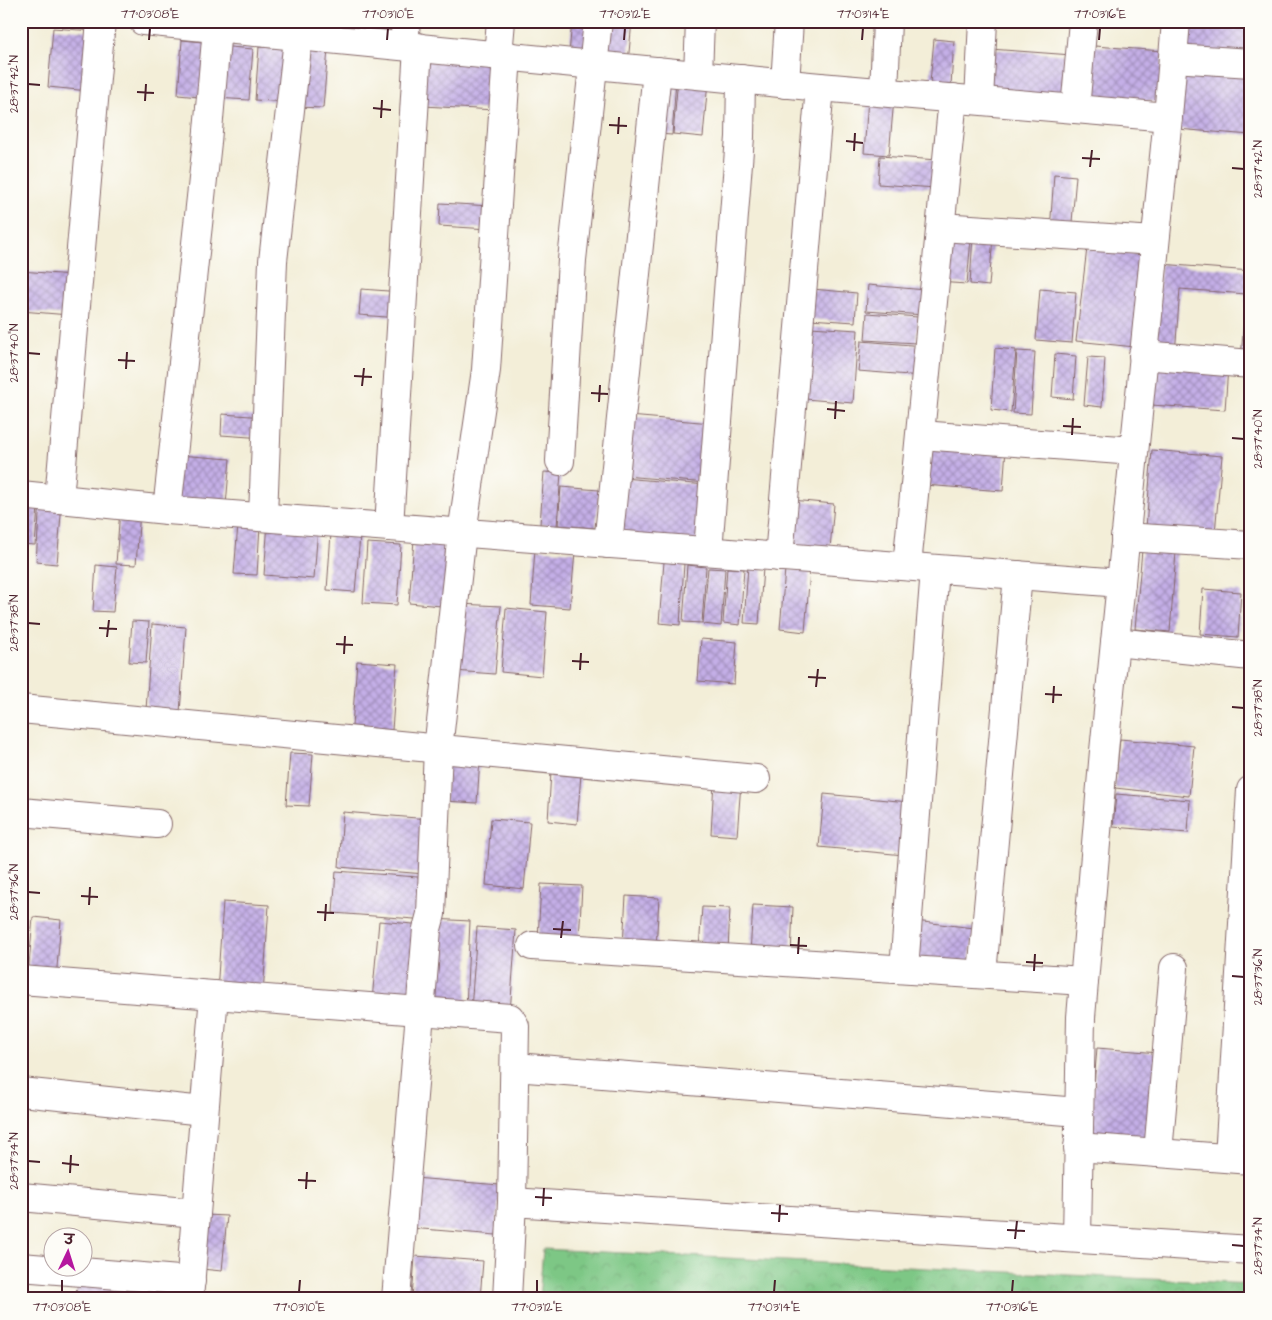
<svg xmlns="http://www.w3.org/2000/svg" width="1272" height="1320" font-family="'Architects Daughter','Playpen Sans Deva',sans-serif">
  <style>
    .park { fill: url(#park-crowns); stroke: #647358 }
    .building { fill: url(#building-cross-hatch) }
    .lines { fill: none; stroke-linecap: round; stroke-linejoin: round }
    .minor-casing { stroke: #856768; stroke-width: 30 }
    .minor { stroke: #fff; stroke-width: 28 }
    .ticks { fill: none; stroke: #4a1f2b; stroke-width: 2 }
    .neatline { fill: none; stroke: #4a1f2b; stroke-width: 2 }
    .ticks-label { font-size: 12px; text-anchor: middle; fill: #4a1f2b }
  </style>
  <defs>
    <pattern id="park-crowns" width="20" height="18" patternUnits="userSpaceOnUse" patternTransform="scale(1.25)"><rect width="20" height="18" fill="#7dc785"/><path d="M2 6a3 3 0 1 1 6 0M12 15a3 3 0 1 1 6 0" fill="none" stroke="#6eaa73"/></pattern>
    <pattern id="building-cross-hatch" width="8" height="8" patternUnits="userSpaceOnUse" patternTransform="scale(1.25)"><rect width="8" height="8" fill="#c4afe7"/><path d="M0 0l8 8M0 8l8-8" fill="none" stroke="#a18ebb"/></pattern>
  </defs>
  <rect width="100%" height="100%" fill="#fdfcf7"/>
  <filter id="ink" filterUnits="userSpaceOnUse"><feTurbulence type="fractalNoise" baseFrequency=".02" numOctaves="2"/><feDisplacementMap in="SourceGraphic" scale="10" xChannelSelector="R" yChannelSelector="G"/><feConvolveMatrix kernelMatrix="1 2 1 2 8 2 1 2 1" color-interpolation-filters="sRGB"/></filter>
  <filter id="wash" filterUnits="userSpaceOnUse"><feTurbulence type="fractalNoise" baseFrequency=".0096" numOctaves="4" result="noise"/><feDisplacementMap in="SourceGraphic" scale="20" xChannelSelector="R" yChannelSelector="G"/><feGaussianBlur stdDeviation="1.12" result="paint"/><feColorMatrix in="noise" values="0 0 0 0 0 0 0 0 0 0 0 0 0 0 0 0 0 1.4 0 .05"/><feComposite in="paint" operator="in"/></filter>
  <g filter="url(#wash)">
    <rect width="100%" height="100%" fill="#f3eed8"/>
    <path class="park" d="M543 1249 1251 1284V1299H539Z"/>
    <g id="blocks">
      <g class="building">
        <path d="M572 21H592L590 56 569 54Z"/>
        <path d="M604 21H632L628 63 601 60Z"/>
        <path d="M1117 21H1166V27L1117 23Z"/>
        <path d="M1181 21H1251V56L1179 50Z"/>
        <path d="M53 28 94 31 89 91 48 87Z"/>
        <path d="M934 39 954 41 951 85 930 83Z"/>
        <path d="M182 40 214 43 210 98 178 95Z"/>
        <path d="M1081 45 1163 51 1159 102 1077 96Z"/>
        <path d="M219 46 253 49 249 100 215 98Z"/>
        <path d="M259 47 292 49 288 102 255 100Z"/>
        <path d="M301 47 328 49 323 108 296 107Z"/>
        <path d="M990 49 1072 55 1069 97 987 91Z"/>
        <path d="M426 58 498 63 495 110 423 106Z"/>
        <path d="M1181 70 1251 76V135L1177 129Z"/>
        <path d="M662 78 676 79 672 135 658 134Z"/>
        <path d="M678 78 708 81 703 137 673 134Z"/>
        <path d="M868 98 894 99 889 155 864 153Z"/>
        <path d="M880 156 938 160 936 188 878 184Z"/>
        <path d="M1054 174 1076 176 1071 233 1050 231Z"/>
        <path d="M440 203 491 206 489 229 439 226Z"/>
        <path d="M940 235 971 238 967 284 937 282Z"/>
        <path d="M973 235 993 237 989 286 970 284Z"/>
        <path d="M1087 248 1145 255 1135 347 1076 341Z"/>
        <path d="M1161 264 1251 271V360L1241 359 1246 294 1180 289 1175 354 1154 353Z"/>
        <path d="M21 271 72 275 69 315 21 311Z"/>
        <path d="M868 285 926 290 924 315 866 311Z"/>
        <path d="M361 289 402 292 400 318 359 315Z"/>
        <path d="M812 289 857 293 855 322 809 319Z"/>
        <path d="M1040 289 1076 292 1072 343 1036 340Z"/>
        <path d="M867 313 918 317 916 343 865 340Z"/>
        <path d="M810 327 858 330 853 403 805 399Z"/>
        <path d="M861 341 924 346 922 376 858 371Z"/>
        <path d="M995 348 1016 350 1011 412 991 410Z"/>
        <path d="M1017 351 1035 352 1031 414 1013 413Z"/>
        <path d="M1055 354 1076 356 1073 399 1052 397Z"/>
        <path d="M1088 357 1105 358 1102 407 1084 405Z"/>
        <path d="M1154 361 1228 367 1225 410 1151 405Z"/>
        <path d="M222 414 265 417 264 438 221 435Z"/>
        <path d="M629 416 712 423 707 483 624 476Z"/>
        <path d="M927 442 1006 448 1003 491 924 485Z"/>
        <path d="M1152 450 1222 456 1215 533 1146 528Z"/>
        <path d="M178 455 230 459 226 505 174 501Z"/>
        <path d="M544 472 561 473 557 526 540 524Z"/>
        <path d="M622 478 707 485 703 544 617 537Z"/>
        <path d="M561 487 599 490 596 528 558 525Z"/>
        <path d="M1249 490H1251V529H1246Z"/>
        <path d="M40 500 62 502 57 564 36 562Z"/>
        <path d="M792 500 834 504 830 549 788 546Z"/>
        <path d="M21 506 38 507 35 545 21 544Z"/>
        <path d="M120 509 140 511 136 565 116 564Z"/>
        <path d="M268 523 318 527 314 579 264 575Z"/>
        <path d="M238 524 260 526 257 575 234 574Z"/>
        <path d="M331 533 360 536 355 592 327 590Z"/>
        <path d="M414 540 458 544 452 607 409 603Z"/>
        <path d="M367 543 401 545 397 605 363 603Z"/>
        <path d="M535 549 575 552 570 608 531 605Z"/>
        <path d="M1142 550 1176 552 1170 632 1135 629Z"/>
        <path d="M664 562 684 564 680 625 659 623Z"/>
        <path d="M96 565 117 567 113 612 93 611Z"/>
        <path d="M687 565 706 567 702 623 683 622Z"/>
        <path d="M748 566 763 568 759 624 744 623Z"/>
        <path d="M708 568 725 569 721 626 703 624Z"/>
        <path d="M727 568 744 569 740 625 723 623Z"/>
        <path d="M785 569 810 571 805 632 780 629Z"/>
        <path d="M1203 589 1241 592 1238 637 1200 634Z"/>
        <path d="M459 604 501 606 495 674 454 671Z"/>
        <path d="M506 608 547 612 542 676 501 672Z"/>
        <path d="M132 621 149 622 146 663 129 662Z"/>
        <path d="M152 624 186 627 180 713 146 710Z"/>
        <path d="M701 639 737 642 734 684 698 681Z"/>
        <path d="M357 661 397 664 392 730 352 726Z"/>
        <path d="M1120 739 1194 746 1189 796 1115 788Z"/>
        <path d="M290 753 313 754 309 806 286 805Z"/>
        <path d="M448 756 480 759 477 803 445 801Z"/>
        <path d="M551 772 581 774 577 824 548 821Z"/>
        <path d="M714 781 741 783 737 836 711 834Z"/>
        <path d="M824 794 909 802 904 855 819 847Z"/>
        <path d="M1116 794 1190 800 1188 833 1113 827Z"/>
        <path d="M343 812 429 819 425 874 339 867Z"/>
        <path d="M491 819 530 822 524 889 486 885Z"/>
        <path d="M336 871 431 878 428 920 333 913Z"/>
        <path d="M541 884 582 886 579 941 538 939Z"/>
        <path d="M626 896 659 898 656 948 623 945Z"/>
        <path d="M223 902 269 905 263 994 217 992Z"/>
        <path d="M753 905 793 907 791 956 750 954Z"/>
        <path d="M702 907 730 908 728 951 699 949Z"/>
        <path d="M33 917 61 920 56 979 28 977Z"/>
        <path d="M433 919 470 921 466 1008 429 1006Z"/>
        <path d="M379 921 424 925 417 1005 372 1001Z"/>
        <path d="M915 921 974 928 969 966 910 959Z"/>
        <path d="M477 927 516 930 510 1013 471 1010Z"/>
        <path d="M1097 1048 1159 1053 1152 1140 1090 1135Z"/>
        <path d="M414 1178 500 1185 496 1235 410 1228Z"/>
        <path d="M205 1215 227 1216 222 1271 201 1269Z"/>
        <path d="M415 1256 483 1261 480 1299H412Z"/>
        <path d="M77 1282 113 1285 112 1299H76Z"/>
      </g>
    </g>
  </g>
  <g filter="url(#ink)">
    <use href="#blocks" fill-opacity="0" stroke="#856768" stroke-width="1"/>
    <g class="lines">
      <defs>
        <g id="minor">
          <path d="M143 21 820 87 1168 117"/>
          <path d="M404 46 406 21"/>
          <path d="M498 55 501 21"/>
          <path d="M1173 58 1251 63"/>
          <path d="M698 75 700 21"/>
          <path d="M785 84 789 21"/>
          <path d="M884 92 887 21"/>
          <path d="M979 100 983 21"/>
          <path d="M1075 109 1083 21"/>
          <path d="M941 227 1155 241"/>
          <path d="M1143 355 1251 364"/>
          <path d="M921 435 1134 451"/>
          <path d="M560 461 572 260 598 21"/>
          <path d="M21 495 167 510 1121 583"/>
          <path d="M59 499 101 21"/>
          <path d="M167 510 207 142 217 28"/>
          <path d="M263 516 273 261 300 21"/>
          <path d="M389 527 418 47"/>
          <path d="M1125 537 1251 545"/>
          <path d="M608 544 657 71"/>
          <path d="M708 551 740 137 741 79"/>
          <path d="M779 557 820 87"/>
          <path d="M907 566 953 98"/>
          <path d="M1115 642 1251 656"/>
          <path d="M21 709 756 779"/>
          <path d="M21 812 157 824"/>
          <path d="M532 946 1084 981"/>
          <path d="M904 969 935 569"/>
          <path d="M982 974 1018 575"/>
          <path d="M21 980 510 1018 515 1026 512 1202"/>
          <path d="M515 1067 1079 1112"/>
          <path d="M21 1092 204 1111"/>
          <path d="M1078 1147 1251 1160"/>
          <path d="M1158 1153 1174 968"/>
          <path d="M1229 1158 1251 790"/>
          <path d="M21 1197 196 1213"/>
          <path d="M1077 1238 1081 1017 1104 751 1168 117 1176 21"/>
          <path d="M21 1267 191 1281"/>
          <path d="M189 1299 214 995"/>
          <path d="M396 1299 427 929 431 914 438 749 462 533 486 370 507 55"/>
          <path d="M507 1299 512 1202 1251 1250"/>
        </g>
      </defs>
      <use href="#minor" class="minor-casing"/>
      <use href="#minor" class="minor"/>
    </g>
  </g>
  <path class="ticks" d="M149 40 150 28M387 40 388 28M624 40 625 28M862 40 863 28M1099 40 1100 28M28 84 40 85M137 92 154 93M145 101 146 84M373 108 391 110M381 118 382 100M609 125 627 126M618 134 619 117M846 141 863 143M854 151 855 133M1082 158 1100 159M1090 167 1092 150M1232 168 1244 169M28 353 40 354M118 360 135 361M126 369 127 352M354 376 372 377M362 386 364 368M591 393 608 394M599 402 600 385M827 409 845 411M835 419 836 401M1063 426 1081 427M1072 435 1073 418M1232 438 1244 439M28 623 40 624M99 628 117 629M107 637 109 620M336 644 353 645M344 654 345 636M572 661 589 662M580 670 581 653M808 677 826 678M816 687 818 669M1045 694 1062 695M1053 703 1054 686M1232 707 1244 708M28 892 40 893M81 896 98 897M89 905 90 887M317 912 334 913M325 921 326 904M553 929 571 930M561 938 563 921M790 945 807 946M798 954 799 937M1026 962 1043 963M1034 971 1035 954M1232 976 1244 977M28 1161 40 1162M62 1163 79 1165M70 1173 71 1155M298 1180 316 1181M306 1189 307 1172M535 1197 552 1198M543 1206 544 1188M771 1213 788 1214M779 1222 780 1205M1007 1230 1025 1231M1015 1239 1017 1221M1232 1245 1244 1246M62 1292V1280M299 1292 300 1280M537 1292V1280M774 1292 775 1280M1012 1292 1013 1280"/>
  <rect width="1272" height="1320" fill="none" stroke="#fdfcf7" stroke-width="55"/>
  <g transform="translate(68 1252) rotate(4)"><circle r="24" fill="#fdfcf7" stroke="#b5a4a5"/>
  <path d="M0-4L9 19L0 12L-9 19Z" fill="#b5179e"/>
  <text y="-8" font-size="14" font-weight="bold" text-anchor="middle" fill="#4a1f2b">उ</text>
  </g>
  <rect x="28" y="28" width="1216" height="1264" class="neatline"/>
  <g class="ticks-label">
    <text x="150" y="18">77°03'08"E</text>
    <text x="388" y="18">77°03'10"E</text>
    <text x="625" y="18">77°03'12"E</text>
    <text x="863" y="18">77°03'14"E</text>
    <text x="1100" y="18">77°03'16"E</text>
    <text transform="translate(14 84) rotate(-90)" y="4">28°37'42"N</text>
    <text transform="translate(1258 169) rotate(-90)" y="4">28°37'42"N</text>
    <text transform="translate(14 353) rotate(-90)" y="4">28°37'40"N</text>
    <text transform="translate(1258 439) rotate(-90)" y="4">28°37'40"N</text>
    <text transform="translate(14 623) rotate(-90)" y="4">28°37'38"N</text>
    <text transform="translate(1258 708) rotate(-90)" y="4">28°37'38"N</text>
    <text transform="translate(14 892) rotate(-90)" y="4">28°37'36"N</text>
    <text transform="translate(1258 977) rotate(-90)" y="4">28°37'36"N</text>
    <text transform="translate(14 1161) rotate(-90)" y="4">28°37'34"N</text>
    <text transform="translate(1258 1246) rotate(-90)" y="4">28°37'34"N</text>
    <text x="62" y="1311">77°03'08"E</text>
    <text x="299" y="1311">77°03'10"E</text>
    <text x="537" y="1311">77°03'12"E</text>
    <text x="774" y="1311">77°03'14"E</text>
    <text x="1012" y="1311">77°03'16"E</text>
  </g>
</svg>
